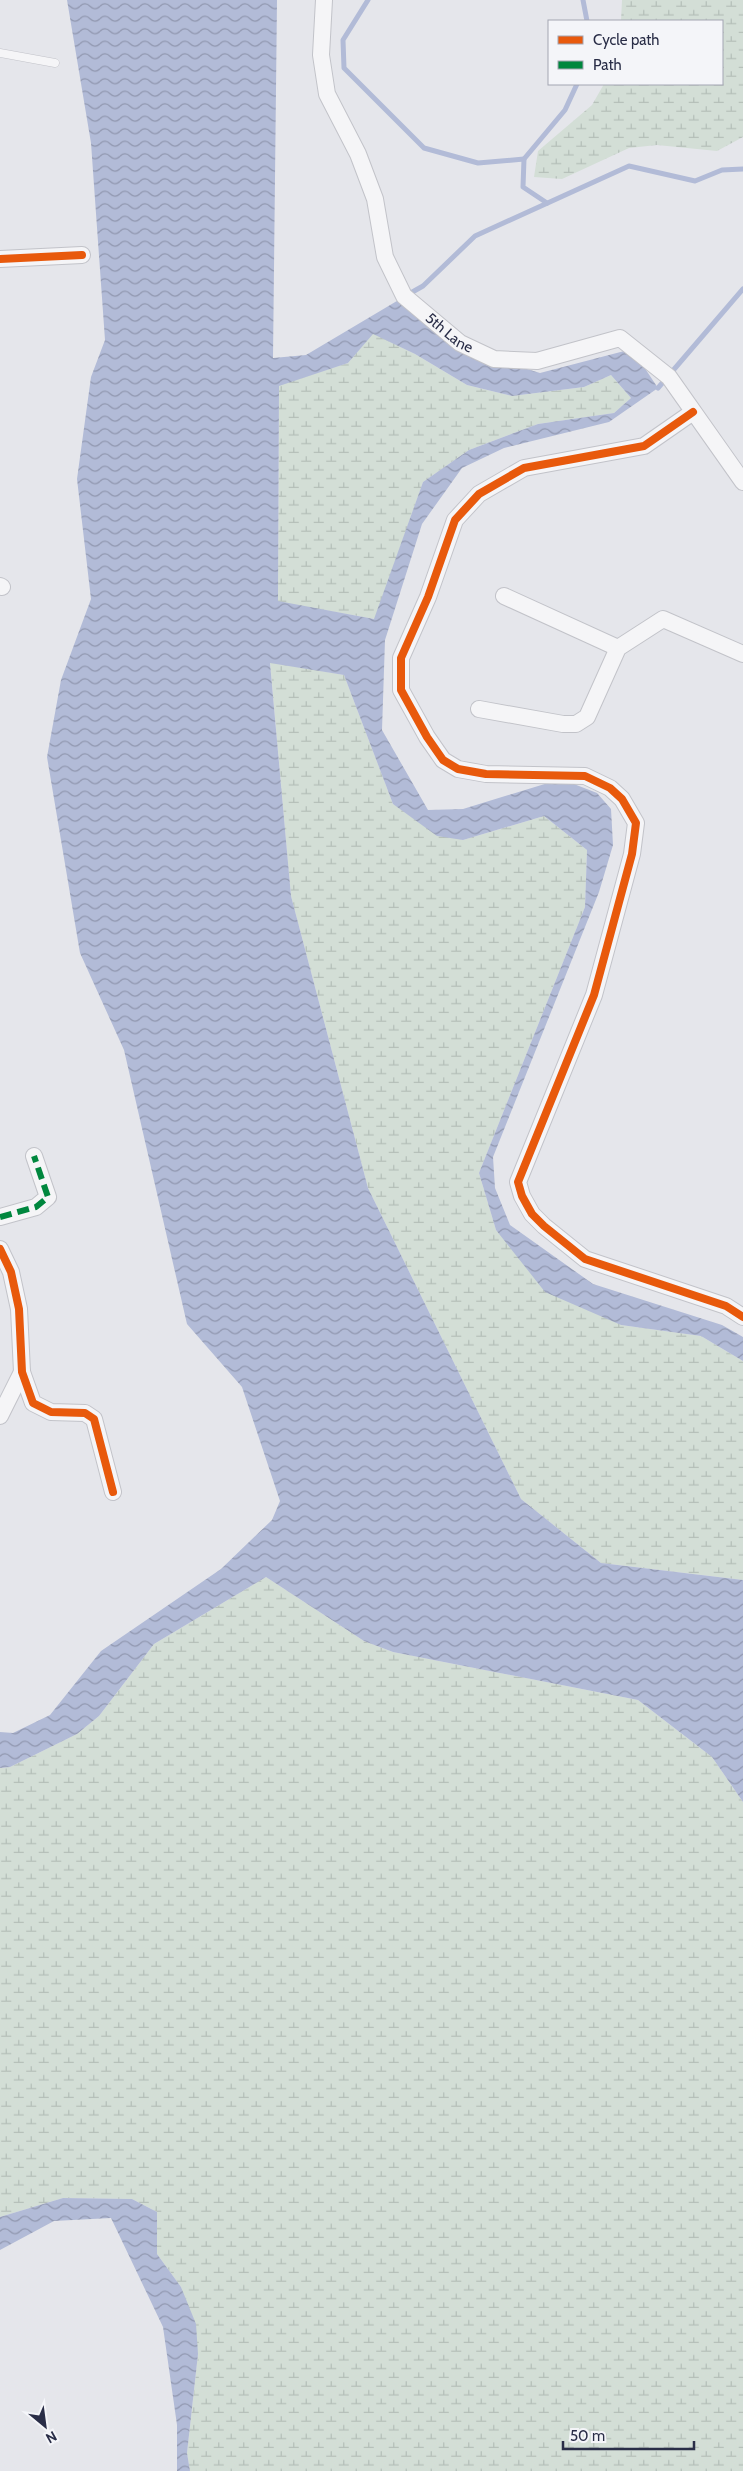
<svg xmlns="http://www.w3.org/2000/svg" width="743" height="2471" font-family="Cabin,sans-serif">
  <style>
    .wetland { fill: url(#wetland-marsh) }
    .water { fill: url(#water-waves); fill-rule: evenodd }
    .lines { fill: none; stroke-linecap: round; stroke-linejoin: round }
    .stream { stroke: #b2bbd7; stroke-width: 5 }
    .service-casing { stroke: #c2c3c9; stroke-width: 9 }
    .minor-casing { stroke: #c2c3c9; stroke-width: 18 }
    .service { stroke: #f5f5f7; stroke-width: 8 }
    .minor { stroke: #f5f5f7; stroke-width: 16 }
    .quiet { stroke: #00873e; stroke-width: 6; stroke-dasharray: 12 6; stroke-linecap: butt }
    .cycleway-casing { stroke: #f4f5f9; stroke-width: 11 }
    .cycleway { stroke: #e8590c; stroke-width: 8 }
    .labels { text-anchor: middle; stroke-width: 4; stroke-linejoin: round; paint-order: stroke }
    .street-label { font-size: 15px; fill: #292d47; stroke: #f4f5f9 }
  </style>
  <defs>
    <pattern id="wetland-marsh" width="20" height="14" patternUnits="userSpaceOnUse" patternTransform="scale(1.25)"><rect width="20" height="14" fill="#d3ded6"/><path d="M1 5h8M5 5V1M11 12h8M15 12V8" fill="none" stroke="#b5bfb9"/></pattern>
    <pattern id="water-waves" width="16" height="10" patternUnits="userSpaceOnUse" patternTransform="scale(1.25)"><rect width="16" height="10" fill="#b2bbd7"/><path d="M0 5q4-4 8 0t8 0" fill="none" stroke="#9198b0"/></pattern>
  </defs>
  <rect width="100%" height="100%" fill="#e5e6eb"/>
  <g class="wetland">
    <path d="M622 0H743V137L717 151 657 145 629 148 562 179 534 177 538 151 592 105 604 84H722V21H621Z"/>
    <path d="M373 333 415 354 467 385 512 396 584 387 611 375 631 398 614 413 538 424 469 450 423 482 375 619 278 602 279 385 348 363Z"/>
    <path d="M270 662 344 675 393 804 463 840 544 816 587 850 585 907 479 1173 496 1230 621 1325 701 1336 743 1361V1580L601 1563 521 1499 368 1188 291 896Z"/>
    <path d="M266 1577 364 1641 393 1652 638 1700 712 1757 743 1802V2471H190L187 2453 198 2354 181 2287 157 2254V2212L132 2199 63 2198 0 2217V1768L10 1767 77 1734 99 1716 154 1644Z"/>
  </g>
  <g class="water">
    <path d="M67 0H277L273 358 306 355 407 295 488 357 540 373 632 349 658 388 609 422 504 448 462 468 422 524 385 640 382 730 428 810 463 809 561 779 597 793 611 809 613 845 599 892 493 1157 495 1188 510 1225 593 1284 722 1325 743 1337V1361L701 1336 621 1325 545 1292 496 1230 479 1173 585 907 587 850 544 816 463 840 437 836 393 804 344 675 270 663 291 896 368 1188 521 1499 601 1563 743 1580V1802L712 1757 638 1700 393 1652 364 1641 266 1577 154 1644 99 1716 77 1734 10 1767 0 1768V1732L13 1733 50 1715 101 1651 221 1569 272 1520 280 1501 242 1387 187 1324 124 1050 80 953 47 757 61 680 91 599 77 479 91 377 105 340 91 143ZM373 334 415 354 467 385 512 396 584 387 611 375 631 398 614 413 538 424 469 450 423 482 374 619 278 601 279 386 348 363Z"/>
    <path d="M63 2198 132 2199 157 2212V2254L181 2287 196 2324 198 2354 187 2453 190 2471H177V2425L163 2327 111 2218 54 2221 0 2250V2217Z"/>
  </g>
  <g class="lines">
    <g class="stream">
      <path d="M368 0 343 40 344 68 424 148 478 163 524 159"/>
      <path d="M583 0 587 21"/>
      <path d="M547 203 523 187 524 159 565 110 577 84"/>
      <path d="M407 295 423 286 475 236 629 166 695 181 722 170 743 169"/>
      <path d="M658 388 743 289"/>
    </g>
    <defs>
      <path id="service" d="M0 53 55 63"/>
      <g id="minor">
        <path id="s1" d="M324 0 321 55 327 94 358 154 375 199 385 257 404 296 460 343 494 359 537 361 620 338 669 377 743 482"/>
        <path d="M0 259 82 255"/>
        <path d="M693 412 644 446 524 468 479 494 455 520 428 597 401 658V690L427 737 443 760 458 769 486 774 585 776 610 788 622 799 636 823 632 854 594 995 518 1182 522 1196 532 1214 544 1226 585 1259 726 1306 743 1317"/>
        <path d="M0 586 2 587"/>
        <path d="M504 596 618 648"/>
        <path d="M479 709 563 724H576L587 717 618 648 663 619 743 654"/>
        <path d="M0 1217 36 1207 48 1197 34 1156"/>
        <path d="M0 1249 11 1272 19 1309 22 1372 33 1403 51 1412 85 1413 94 1419 113 1492"/>
        <path d="M0 1416 22 1372"/>
      </g>
    </defs>
    <use href="#service" class="service-casing"/>
    <use href="#minor" class="minor-casing"/>
    <use href="#service" class="service"/>
    <use href="#minor" class="minor"/>
    <path class="quiet" d="M0 1217 36 1207 48 1197 34 1156"/>
    <defs>
      <g id="cycleway">
        <path d="M0 259 82 255"/>
        <path d="M693 412 644 446 524 468 479 494 455 520 428 597 401 658V690L427 737 443 760 458 769 486 774 585 776 610 788 622 799 636 823 632 854 594 995 518 1182 522 1196 532 1214 544 1226 585 1259 726 1306 743 1317"/>
        <path d="M0 1249 11 1272 19 1309 22 1372 33 1403 51 1412 85 1413 94 1419 113 1492"/>
      </g>
    </defs>
    <use href="#cycleway" class="cycleway-casing"/>
    <use href="#cycleway" class="cycleway"/>
  </g>
  <g class="labels">
    <g class="street-label">
      <text dy="5" stroke="none"><textPath href="#s1" startOffset="371">5th Lane</textPath></text>
    </g>
  </g>
  <rect x="548" y="20" width="175" height="65" fill="#f4f5f9" stroke="#a3a5b2"/>
  <rect x="558" y="36" width="25" height="8" fill="#e8590c" stroke="#a3a5b2"/>
  <text x="593" y="45" font-size="15" fill="#292d47">Cycle path</text>
  <rect x="558" y="61" width="25" height="8" fill="#00873e" stroke="#a3a5b2"/>
  <text x="593" y="70" font-size="15" fill="#292d47">Path</text>
  <g transform="translate(45 2426) rotate(151)" stroke="#f4f5f9" stroke-width="4" paint-order="stroke">
  <path d="M0-4L9 19L0 12L-9 19Z" fill="#292d47"/>
  <text y="-8" font-size="14" font-weight="bold" text-anchor="middle" fill="#292d47">N</text>
  </g>
  <path d="M563 2441v8h131v-8" fill="none" stroke="#292d47" stroke-width="2.5"/>
  <text x="570" y="2441" font-size="15" fill="#292d47" stroke="#f4f5f9" stroke-width="4" paint-order="stroke">50 m</text>
</svg>
